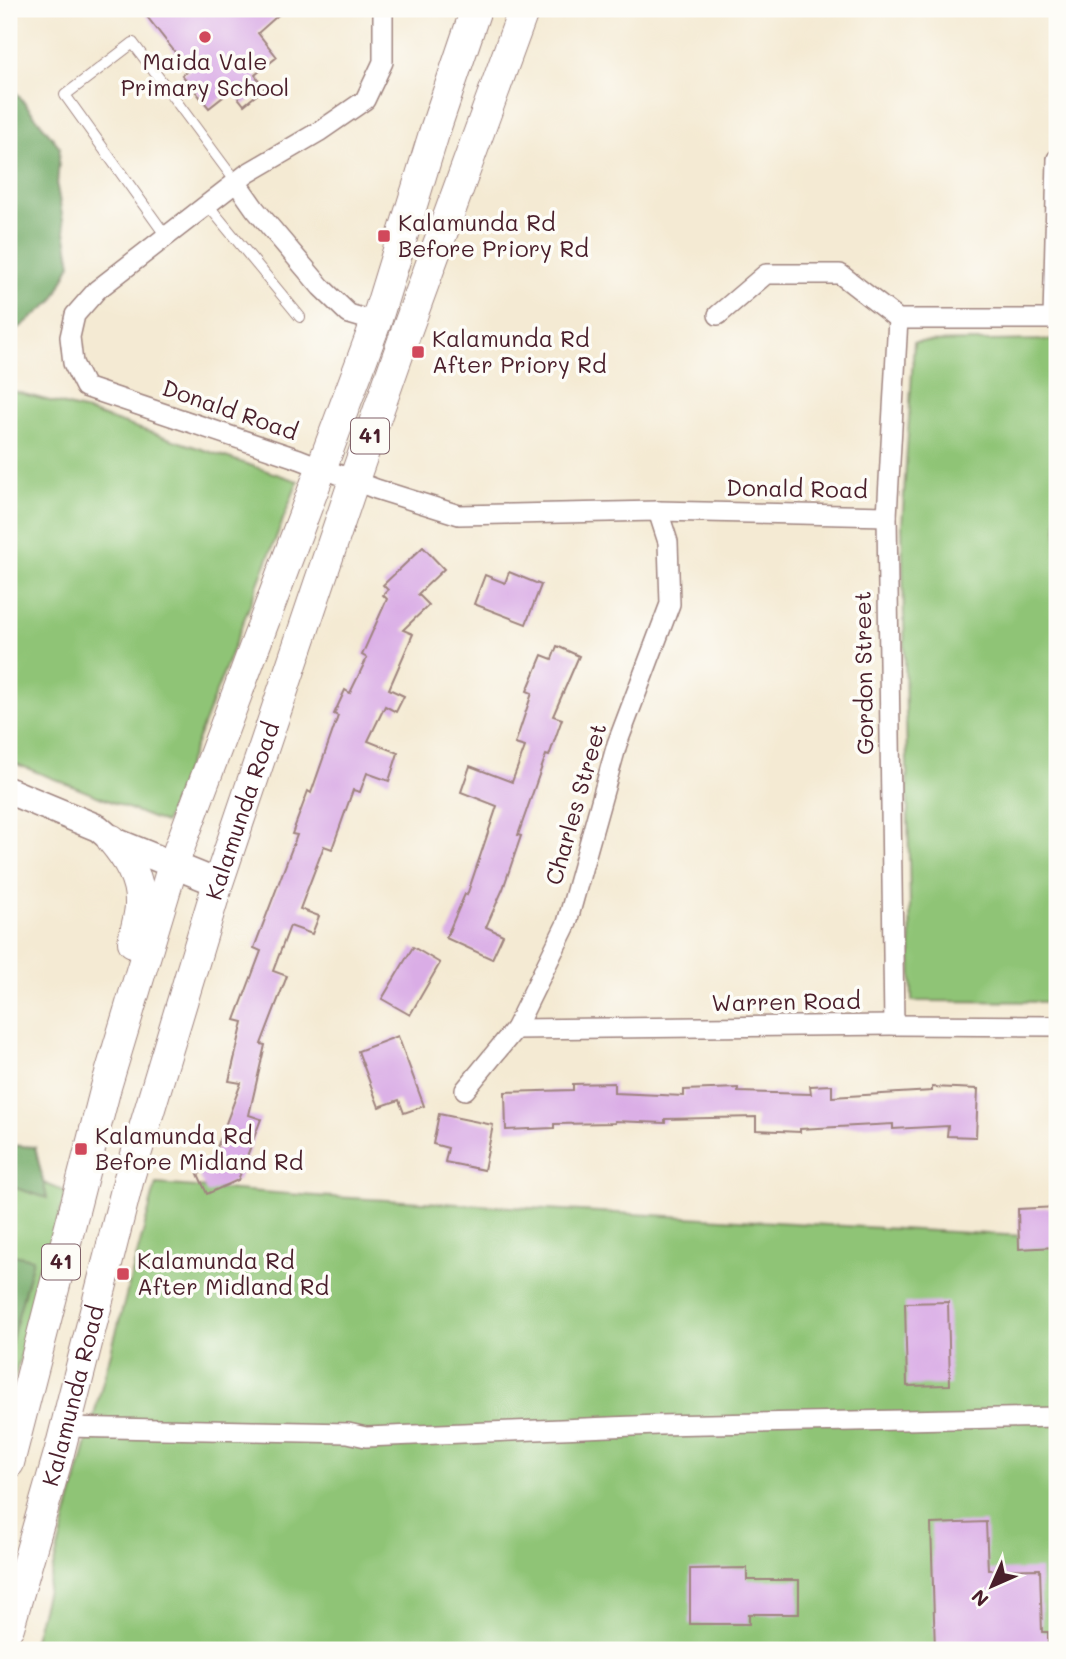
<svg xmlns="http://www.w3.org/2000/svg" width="1066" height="1659" font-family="Mali,sans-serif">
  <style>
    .green { fill: #8fc476; stroke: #6c7250; stroke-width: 2 }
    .forest { fill: #73aa67; stroke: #5e6449; stroke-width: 2 }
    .building { fill: #daade6 }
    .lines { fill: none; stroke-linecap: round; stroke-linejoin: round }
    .lane-casing { stroke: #9f847f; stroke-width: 12 }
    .street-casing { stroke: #9f847f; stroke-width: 22 }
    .secondary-casing { stroke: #9f847f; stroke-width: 29 }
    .primary-casing { stroke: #9f847f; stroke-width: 32 }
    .lane { stroke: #fff; stroke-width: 10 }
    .street { stroke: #fff; stroke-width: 19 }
    .secondary { stroke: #fff; stroke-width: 26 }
    .primary { stroke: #fff; stroke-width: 30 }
    .poi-dot { fill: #d1495b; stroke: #fdfcf7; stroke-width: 2.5 }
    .labels { text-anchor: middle; stroke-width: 7; stroke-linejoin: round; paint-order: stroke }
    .shield { fill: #fdfcf7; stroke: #806168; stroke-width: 2 }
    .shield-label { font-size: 21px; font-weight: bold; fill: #4a1f2b }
    .poi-label { font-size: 23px; fill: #4a1f2b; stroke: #fdfcf7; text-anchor: start }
    .street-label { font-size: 23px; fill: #4a1f2b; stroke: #fdfcf7 }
  </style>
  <rect width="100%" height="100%" fill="#fdfcf7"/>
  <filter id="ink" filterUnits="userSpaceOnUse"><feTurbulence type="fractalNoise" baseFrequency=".0143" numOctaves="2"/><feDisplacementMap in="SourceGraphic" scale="14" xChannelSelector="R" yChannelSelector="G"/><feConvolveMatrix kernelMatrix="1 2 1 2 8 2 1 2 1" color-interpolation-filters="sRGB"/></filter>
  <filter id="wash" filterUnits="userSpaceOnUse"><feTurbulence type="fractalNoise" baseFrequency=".00686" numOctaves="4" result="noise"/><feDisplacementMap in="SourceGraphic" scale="28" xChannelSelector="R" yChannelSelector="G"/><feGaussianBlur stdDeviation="1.57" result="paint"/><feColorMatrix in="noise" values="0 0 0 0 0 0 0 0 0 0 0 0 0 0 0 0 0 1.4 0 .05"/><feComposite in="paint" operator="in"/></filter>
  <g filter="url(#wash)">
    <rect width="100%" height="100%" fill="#f4ead3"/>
    <g class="green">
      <path d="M1057 340V1002L912 1001 902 525 914 342Z"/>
      <path d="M9 390 83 410 298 481 165 823 9 761Z"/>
      <path d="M9 1169 66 1192 9 1398Z"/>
      <path d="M156 1184 315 1196 1057 1238V1650H31Z"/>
    </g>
    <g class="forest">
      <path d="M9 84 60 147 57 187 71 264 53 301 9 336Z"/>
      <path d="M9 1145 35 1147 47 1198 9 1186Z"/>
      <path d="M9 1254 33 1259 9 1351Z"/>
    </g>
    <g id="blocks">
      <g class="building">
        <path d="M141 9H285L258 33 277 57 255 75 265 88 244 105 232 90 209 108 182 75 189 70Z"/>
        <path d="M423 547 444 569 418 594 429 605 403 630 413 634 389 689 404 696 396 712 385 706 368 741 398 753 389 781 367 773 360 792 353 790 332 849 324 846 300 909 319 916 312 934 290 926 273 971 287 976 261 1044 265 1045 249 1115 261 1119 238 1180 207 1194 198 1174 209 1169 241 1083 229 1081 243 1022 235 1020 261 951 254 948 297 835 292 834 308 791 311 793 338 716 334 714 345 690 350 693 367 658 362 655 387 599 383 595 388 590 383 585Z"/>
        <path d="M509 572 541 585 526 624 474 604 485 575 505 583Z"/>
        <path d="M557 646 579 656 553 716 562 719 549 756 546 755 518 835 521 836 503 889 486 927 503 935 492 959 446 938 465 894 467 895 497 806 461 792 470 766 512 782 525 747 515 744 532 693 527 691 542 655 552 659Z"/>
        <path d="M413 947 440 963 410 1015 382 999Z"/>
        <path d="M398 1036 424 1106 404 1113 399 1100 379 1107 358 1051Z"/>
        <path d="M614 1083V1093L684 1096V1090L738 1088V1092L811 1094 810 1086 832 1085V1097L932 1091V1087L978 1089 976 1137 947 1136 948 1126 893 1129V1124L800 1129V1132L756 1130V1117L665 1119V1123L615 1121V1123L554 1124V1128L506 1130 505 1092 573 1090V1084Z"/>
        <path d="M439 1114 493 1125 484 1170 445 1162 448 1148 433 1144Z"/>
        <path d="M1057 1207V1247L1019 1249 1018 1209Z"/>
        <path d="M948 1302 950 1385 907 1386 905 1303Z"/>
        <path d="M986 1522 988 1570 1040 1569 1042 1632H1048V1650H935L931 1524Z"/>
        <path d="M747 1568V1580H799V1614H749V1624H690V1569Z"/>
      </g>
    </g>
  </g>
  <g filter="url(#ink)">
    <use href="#blocks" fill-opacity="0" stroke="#9f847f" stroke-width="2"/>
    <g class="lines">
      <defs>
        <g id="lane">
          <path d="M207 204 300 317"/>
          <path d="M166 236 65 95 133 43 236 182"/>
        </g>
        <g id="street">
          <path d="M383 9V62L365 100 320 131 248 173 97 290 75 315 70 337 73 363 85 387 299 459 376 489 459 515 658 511 887 516"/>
          <path d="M236 182 255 209 321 287 349 314 376 322"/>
          <path d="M718 315 766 274H840L898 319H1057"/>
          <path d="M1053 319 1057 159"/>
          <path d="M894 1025 887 516 898 319"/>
          <path d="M515 1029 894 1025 1057 1026"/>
          <path d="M465 1090 515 1029 567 923 617 744 670 604 668 542 658 511"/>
          <path d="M66 1427 348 1433 366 1437 658 1425 1057 1417"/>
        </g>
        <path id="secondary" d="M9 791 98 828 112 840 218 883"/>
        <g id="primary">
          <path d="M112 840C127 858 141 879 140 904 140 916 135 930 133 942"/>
          <path d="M9 1463 106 1087 173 865 376 322 435 130 476 9"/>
          <path id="s1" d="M9 1627 59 1453 129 1178 218 883 354 480 405 335 524 9"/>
        </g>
      </defs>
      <use href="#lane" class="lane-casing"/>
      <use href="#street" class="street-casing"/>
      <use href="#secondary" class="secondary-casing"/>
      <use href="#primary" class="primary-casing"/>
      <use href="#lane" class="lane"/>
      <use href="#street" class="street"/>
      <use href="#secondary" class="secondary"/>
      <use href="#primary" class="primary"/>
    </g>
  </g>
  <g class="poi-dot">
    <circle cx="205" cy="37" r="7"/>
    <rect x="377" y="229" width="14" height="14" rx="3.5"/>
    <rect x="411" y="345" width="14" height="14" rx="3.5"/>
    <rect x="74" y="1142" width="14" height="14" rx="3.5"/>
    <rect x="116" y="1267" width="14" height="14" rx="3.5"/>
  </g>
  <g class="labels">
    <g class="shield">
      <rect x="351" y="418.5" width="38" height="35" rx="5"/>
      <rect x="42" y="1244.5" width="38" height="35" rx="5"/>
    </g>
    <g class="shield-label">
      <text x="370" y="443">41</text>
      <text x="61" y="1269">41</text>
    </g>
    <g class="poi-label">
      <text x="205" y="70" text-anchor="middle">Maida Vale<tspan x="205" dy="26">Primary School</tspan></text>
      <text x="398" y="231">Kalamunda Rd<tspan x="398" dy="26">Before Priory Rd</tspan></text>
      <text x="432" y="347">Kalamunda Rd<tspan x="432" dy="26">After Priory Rd</tspan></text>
      <text x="95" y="1144">Kalamunda Rd<tspan x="95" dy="26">Before Midland Rd</tspan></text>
      <text x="137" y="1269">Kalamunda Rd<tspan x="137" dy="26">After Midland Rd</tspan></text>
    </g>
    <g class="street-label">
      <text transform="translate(230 410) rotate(19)" y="8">Donald Road</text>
      <text transform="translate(797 489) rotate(1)" y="8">Donald Road</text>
      <text transform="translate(864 673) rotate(-91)" y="8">Gordon Street</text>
      <text transform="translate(576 804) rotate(-74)" y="8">Charles Street</text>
      <text dy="8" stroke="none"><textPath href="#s1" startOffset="849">Kalamunda Road</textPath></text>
      <text transform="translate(786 1002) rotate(-1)" y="8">Warren Road</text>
      <text dy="8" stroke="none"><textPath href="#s1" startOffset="240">Kalamunda Road</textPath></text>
    </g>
  </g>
  <rect width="1066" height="1659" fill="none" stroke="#fdfcf7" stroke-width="35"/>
  <g transform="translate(992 1586) rotate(225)" stroke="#fdfcf7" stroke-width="5" paint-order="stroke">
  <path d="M0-5L12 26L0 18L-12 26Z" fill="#4a1f2b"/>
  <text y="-10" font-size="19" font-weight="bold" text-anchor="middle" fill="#4a1f2b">N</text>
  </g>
</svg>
